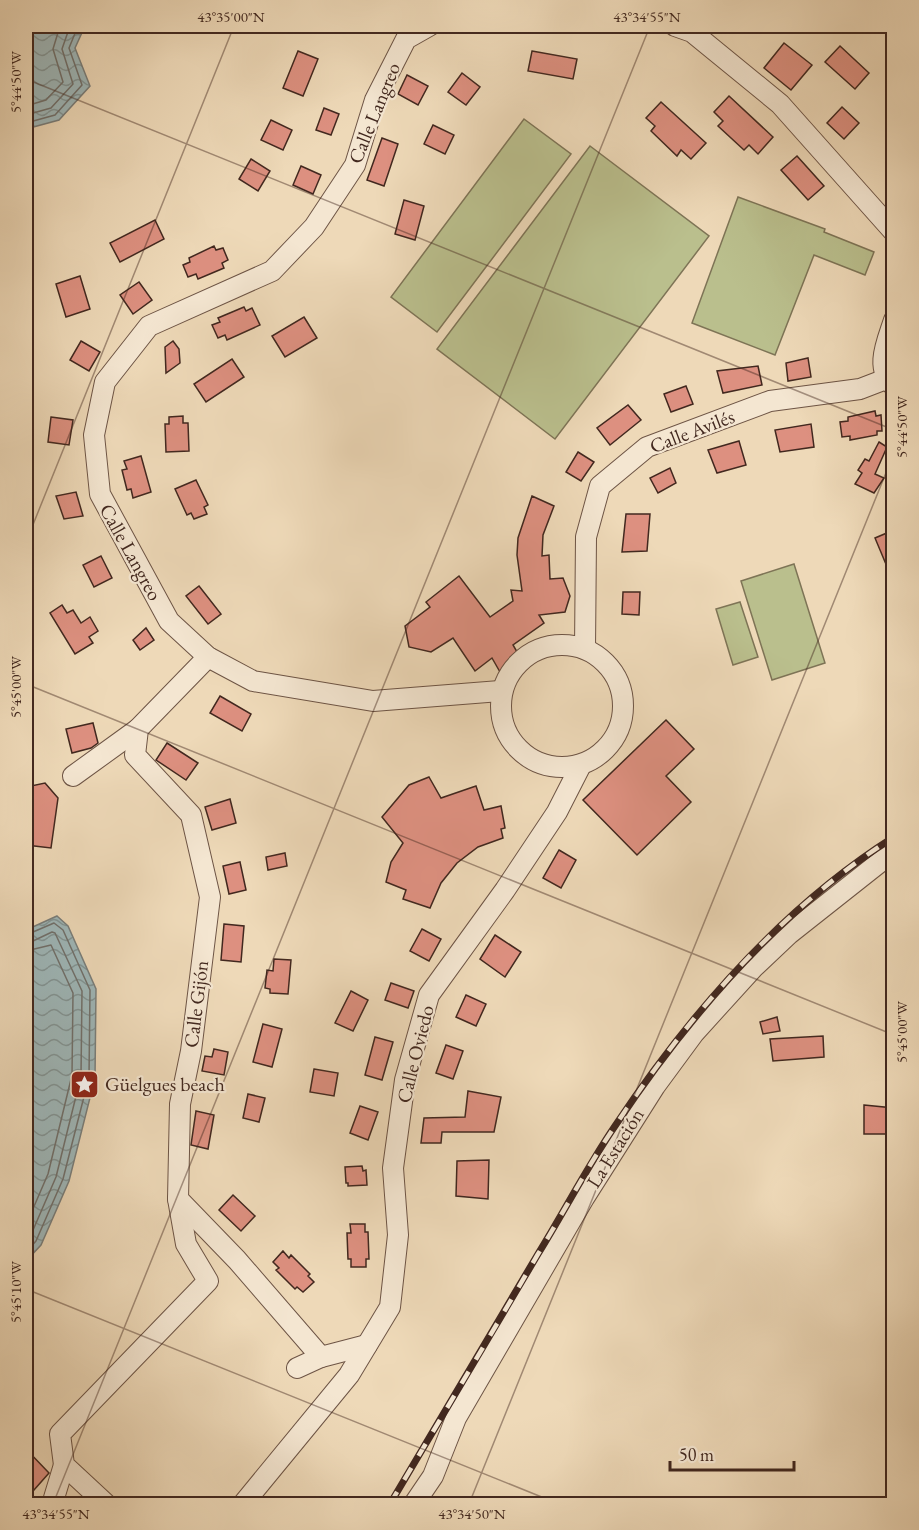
<svg xmlns="http://www.w3.org/2000/svg" width="919" height="1530" font-family="'EB Garamond',serif">
  <style>
    .park { fill: #babf8d; stroke: #7e7456; stroke-width: 1.5 }
    .water { fill: url(#water-waves); stroke: #797e7b; stroke-width: 1.5 }
    .lines { fill: none; stroke-linecap: round; stroke-linejoin: round }
    .shore { stroke: #70706c; stroke-width: 1.5 }
    .building { fill: #dd9080; stroke: #42281f; stroke-width: 1.5 }
    .minor-casing { stroke: #6d5445; stroke-width: 22 }
    .minor { stroke: #f4e6d1; stroke-width: 20 }
    .rail-casing { stroke: #42281f; stroke-width: 7 }
    .rail { stroke: #f4e6d1; stroke-width: 4.5; stroke-dasharray: 14; stroke-linecap: butt }
    .ticks { fill: none; stroke: #42281f; stroke-width: 1.5; stroke-opacity: 0.45 }
    .labels { text-anchor: middle; stroke-width: 4.5; stroke-linejoin: round; paint-order: stroke }
    .street-label { font-size: 20px; fill: #42281f; stroke: #f4e6d1 }
    .poi-label { font-size: 20px; fill: #42281f; stroke: #f4e6d1; text-anchor: start }
    .neatline { fill: none; stroke: #42281f; stroke-width: 2 }
    .ticks-label { font-size: 15px; text-anchor: middle; fill: #42281f }
  </style>
  <defs>
    <pattern id="water-waves" width="16" height="10" patternUnits="userSpaceOnUse" patternTransform="scale(1.5)"><rect width="16" height="10" fill="#9eb7b9"/><path d="M0 5q4-4 8 0t8 0" fill="none" stroke="#829596"/></pattern>
  </defs>
  <rect width="100%" height="100%" fill="#eed9b8"/>
  <filter id="stains"><feTurbulence type="fractalNoise" baseFrequency=".00333" numOctaves="4"/><feColorMatrix values="0 0 0 0 .2 0 0 0 0 .09 0 0 0 0 .02 0 0 0 .5 -.17"/></filter>
  <radialGradient id="worn" r=".72"><stop offset=".6" stop-color="#630" stop-opacity="0"/><stop offset="1" stop-color="#630" stop-opacity=".3"/></radialGradient>
  <g class="park">
    <path d="M524 119 571 154 437 332 391 297Z"/>
    <path d="M590 146 709 236 555 439 437 349Z"/>
    <path d="M738 197 825 229 824 232 874 252 865 275 814 255 775 355 692 323Z"/>
    <path d="M794 564 825 663 772 680 741 581Z"/>
    <path d="M740 602 758 657 733 665 716 609Z"/>
  </g>
  <g class="water">
    <path d="M26 26H85L75 48 90 86 59 120 26 129Z"/>
    <path d="M57 916 68 926 96 989 95 1078 69 1181 41 1245 26 1261V930Z"/>
  </g>
  <g class="lines">
    <g class="shore">
      <path d="M26 106 46 100 63 82 53 49 60 26"/>
      <path d="M26 115 51 108 73 84 62 49 70 26"/>
      <path d="M26 123 55 115 82 85 69 48 78 26"/>
      <path d="M26 935 54 923 63 930 90 990 89 1077 63 1179 36 1241 26 1252"/>
      <path d="M26 942 33 941 52 932 55 933 82 991 81 1076 56 1177 30 1237 26 1242"/>
      <path d="M26 951 51 945 73 993 72 1075 48 1174 26 1225"/>
    </g>
  </g>
  <g class="building">
    <path d="M784 43 812 65 791 90 764 68Z"/>
    <path d="M840 46 869 73 855 89 825 62Z"/>
    <path d="M298 51 318 59 303 96 283 88Z"/>
    <path d="M532 51 577 59 573 79 528 71Z"/>
    <path d="M462 73 480 87 466 105 448 92Z"/>
    <path d="M407 75 428 86 418 105 398 94Z"/>
    <path d="M729 96 773 137 758 154 749 145 744 150 718 126 723 121 714 112Z"/>
    <path d="M661 102 706 143 691 159 681 150 677 156 651 131 655 126 646 118Z"/>
    <path d="M842 107 859 123 844 139 827 123Z"/>
    <path d="M324 108 339 114 331 135 316 130Z"/>
    <path d="M271 120 292 130 283 150 261 140Z"/>
    <path d="M433 125 454 135 445 154 424 144Z"/>
    <path d="M382 138 398 144 384 186 367 180Z"/>
    <path d="M797 156 824 186 808 200 781 170Z"/>
    <path d="M251 159 270 171 258 191 239 179Z"/>
    <path d="M301 166 321 175 313 194 293 185Z"/>
    <path d="M404 200 424 206 415 240 395 234Z"/>
    <path d="M155 220 164 239 120 262 110 243Z"/>
    <path d="M214 246 216 250 223 248 228 260 222 263 224 268 198 279 196 274 188 277 183 265 190 262 189 258Z"/>
    <path d="M80 276 90 309 66 317 56 284Z"/>
    <path d="M139 282 152 300 133 314 120 295Z"/>
    <path d="M244 307 246 311 252 308 260 325 227 340 225 335 218 338 212 325 220 322 218 318Z"/>
    <path d="M304 317 317 338 285 357 272 336Z"/>
    <path d="M81 341 100 352 89 371 70 360Z"/>
    <path d="M173 341 179 349 180 363 166 373 165 347Z"/>
    <path d="M808 358 811 377 788 381 786 363Z"/>
    <path d="M232 359 244 377 206 402 194 384Z"/>
    <path d="M758 366 762 385 723 393 717 371Z"/>
    <path d="M686 386 693 404 671 412 664 394Z"/>
    <path d="M628 405 641 420 610 445 597 428Z"/>
    <path d="M875 411 876 416 881 415 882 431H877V435L850 440V436L842 437 840 422 848 421V417Z"/>
    <path d="M183 416V423H188L189 451 166 452 165 424H169V417Z"/>
    <path d="M51 417 73 420 69 445 48 442Z"/>
    <path d="M811 424 814 447 780 452 775 430Z"/>
    <path d="M739 441 746 465 717 473 708 450Z"/>
    <path d="M879 442 887 447 875 474 884 478 874 493 855 484 862 473 858 470 865 459 869 461Z"/>
    <path d="M578 452 594 462 581 481 566 472Z"/>
    <path d="M141 456 151 492 133 498 131 489 127 490 122 470 127 469 124 461Z"/>
    <path d="M670 468 676 483 658 493 650 478Z"/>
    <path d="M196 480 208 505 204 507 207 514 194 519 191 513 187 515 175 489Z"/>
    <path d="M76 492 83 516 64 519 56 496Z"/>
    <path d="M532 496 554 506 543 535 542 556 549 555 550 579 563 578 570 596 565 612 539 615 544 623 513 645 520 657 500 672 492 658 475 671 453 638 431 652 409 647 405 626 430 607 426 602 459 576 490 617 513 601 511 590 522 591 517 555 518 538Z"/>
    <path d="M626 514H650L647 551 622 552Z"/>
    <path d="M894 530V581H893L875 538Z"/>
    <path d="M101 556 112 578 94 587 83 565Z"/>
    <path d="M199 586 221 614 208 624 186 596Z"/>
    <path d="M623 592H640L639 615 622 614Z"/>
    <path d="M62 605 67 613 73 610 81 623 90 617 98 631 89 637 93 643 75 654 50 613Z"/>
    <path d="M146 628 154 640 140 650 133 640Z"/>
    <path d="M220 696 251 714 242 731 210 713Z"/>
    <path d="M666 720 694 749 666 776 691 802 637 855 583 800Z"/>
    <path d="M93 723 98 743 91 748 72 753 66 729Z"/>
    <path d="M167 743 198 763 186 780 156 760Z"/>
    <path d="M429 777 441 798 476 786 484 810 501 806 505 828 501 829 503 838 478 847 457 863 441 883 430 908 403 899 406 890 386 882 391 862 403 843 382 817 409 785Z"/>
    <path d="M45 783 58 798 51 848 26 845V787Z"/>
    <path d="M230 799 236 823 212 830 205 807Z"/>
    <path d="M559 850 576 860 561 888 543 878Z"/>
    <path d="M285 853 287 866 268 870 266 857Z"/>
    <path d="M240 862 246 890 229 894 223 866Z"/>
    <path d="M224 924 244 926 241 962 221 960Z"/>
    <path d="M422 929 441 939 429 961 410 951Z"/>
    <path d="M495 935 521 952 505 977 480 959Z"/>
    <path d="M274 959 291 960 288 994 270 993V989L265 988 267 970 273 971Z"/>
    <path d="M391 983 414 991 408 1008 385 1000Z"/>
    <path d="M351 991 368 1000 353 1031 335 1023Z"/>
    <path d="M466 995 486 1004 476 1026 456 1017Z"/>
    <path d="M777 1017 780 1031 763 1034 760 1022Z"/>
    <path d="M263 1024 282 1029 272 1067 253 1062Z"/>
    <path d="M823 1036 824 1057 773 1061 770 1039Z"/>
    <path d="M375 1037 393 1042 382 1080 365 1075Z"/>
    <path d="M446 1045 463 1051 453 1079 436 1073Z"/>
    <path d="M214 1049 228 1052 224 1075 202 1071 205 1056 212 1057Z"/>
    <path d="M314 1069 338 1073 334 1096 310 1092Z"/>
    <path d="M468 1091 501 1097 494 1132H442L441 1143H421L424 1118 465 1117Z"/>
    <path d="M248 1094 265 1098 259 1122 243 1118Z"/>
    <path d="M864 1105 894 1108V1134H864Z"/>
    <path d="M360 1106 378 1112 368 1140 350 1133Z"/>
    <path d="M196 1111 214 1115 208 1149 191 1145Z"/>
    <path d="M489 1160 488 1199 456 1196 457 1161Z"/>
    <path d="M362 1166 363 1171 366 1170 367 1185 348 1186V1183H346L345 1167Z"/>
    <path d="M233 1195 255 1216 241 1231 219 1210Z"/>
    <path d="M350 1224H365V1232H368L369 1259H366V1267H351V1259H348L347 1233H351Z"/>
    <path d="M283 1251 289 1258 291 1255 310 1274 308 1276 314 1282 303 1292 297 1287 295 1289 276 1270 279 1268 273 1262Z"/>
    <path d="M26 1449 49 1473 26 1499Z"/>
  </g>
  <g class="lines">
    <defs>
      <g id="minor">
        <path d="M429 26 406 39 375 100 355 165 314 227 272 271 149 326 105 382 94 435 100 494 169 621 208 657 253 681 373 701 500 691"/>
        <path d="M675 26 692 32 780 104 894 232"/>
        <path d="M894 320C887 342 874 368 894 386"/>
        <circle cx="562" cy="706" r="61"/>
        <path d="M585 649 586 537 600 486 647 447 770 401 860 389 886 379"/>
        <path d="M208 657 138 729 135 755 191 815 210 897 191 1051 180 1104 178 1199 237 1260 321 1357 297 1368"/>
        <path d="M73 776 138 729"/>
        <path d="M321 1357 367 1345"/>
        <path d="M54 1504V1498L64 1465"/>
        <path d="M106 1504 64 1465 60 1434 208 1281 186 1244 178 1199"/>
        <path d="M243 1504 349 1375 390 1307 398 1235 393 1168 405 1080 429 995 505 890 557 812 581 765"/>
        <path d="M414 1504 433 1476 456 1418 584 1198 655 1086 694 1033 753 968 789 934 894 851"/>
      </g>
    </defs>
    <use href="#minor" class="minor-casing"/>
    <use href="#minor" class="minor"/>
    <defs>
      <path id="rail" d="M390 1504C439 1421 489 1338 538 1254 564 1212 587 1167 615 1126 689 1015 780 909 894 837"/>
    </defs>
    <use href="#rail" class="rail-casing"/>
    <use href="#rail" class="rail"/>
  </g>
  <path class="ticks" d="M26 79 894 430M26 542 234 26M26 684 894 1035M26 1289 559 1504M53 1504 650 26M469 1504 894 453M885 1504 894 1483"/>
  <defs>
    <symbol id="sight-square" viewBox="-11 -11 22 22"><rect x="-9" y="-9" width="18" height="18" rx="4" fill="#8f2418" stroke="#f4e6d1"/><path d="M0-6L1.8-2.2L6-1.7L2.9 1.2L3.7 5.4L0 3.3L-3.7 5.4L-2.9 1.2L-6-1.7L-1.8-2.2Z" fill="#fff"/></symbol>
  </defs>
  <g fill-rule="evenodd">
    <use href="#sight-square" x="68" y="1068" width="33" height="33"/>
  </g>
  <g class="labels">
    <g class="street-label">
      <text transform="translate(374 113) rotate(-68)" y="7">Calle Langreo</text>
      <text transform="translate(692 431) rotate(-21)" y="7">Calle Avilés</text>
      <text transform="translate(131 552) rotate(61)" y="7">Calle Langreo</text>
      <text transform="translate(196 1004) rotate(-83)" y="7">Calle Gijón</text>
      <text transform="translate(415 1054) rotate(-76)" y="7">Calle Oviedo</text>
      <text transform="translate(615 1148) rotate(-58)" y="7">La Estación</text>
    </g>
    <g class="poi-label">
      <text x="105" y="1091">Güelgues beach</text>
    </g>
  </g>
  <rect width="919" height="1530" fill="none" stroke="#eed9b8" stroke-width="66"/>
  <path d="M670 1461v9h124v-9" fill="none" stroke="#42281f" stroke-width="3"/>
  <text x="679" y="1461" font-size="18" fill="#42281f" stroke="#f4e6d1" stroke-width="4.5" paint-order="stroke">50 m</text>
  <rect x="33" y="33" width="853" height="1464" class="neatline"/>
  <g class="ticks-label">
    <text x="231" y="22">43°35'00"N</text>
    <text x="647" y="22">43°34'55"N</text>
    <text transform="translate(16 82) rotate(-90)" y="5">5°44'50"W</text>
    <text transform="translate(902 427) rotate(-90)" y="5">5°44'50"W</text>
    <text transform="translate(16 687) rotate(-90)" y="5">5°45'00"W</text>
    <text transform="translate(902 1032) rotate(-90)" y="5">5°45'00"W</text>
    <text transform="translate(16 1292) rotate(-90)" y="5">5°45'10"W</text>
    <text x="56" y="1519">43°34'55"N</text>
    <text x="472" y="1519">43°34'50"N</text>
  </g>
  <rect width="100%" height="100%" filter="url(#stains)"/>
  <rect width="100%" height="100%" fill="url(#worn)"/>
</svg>
